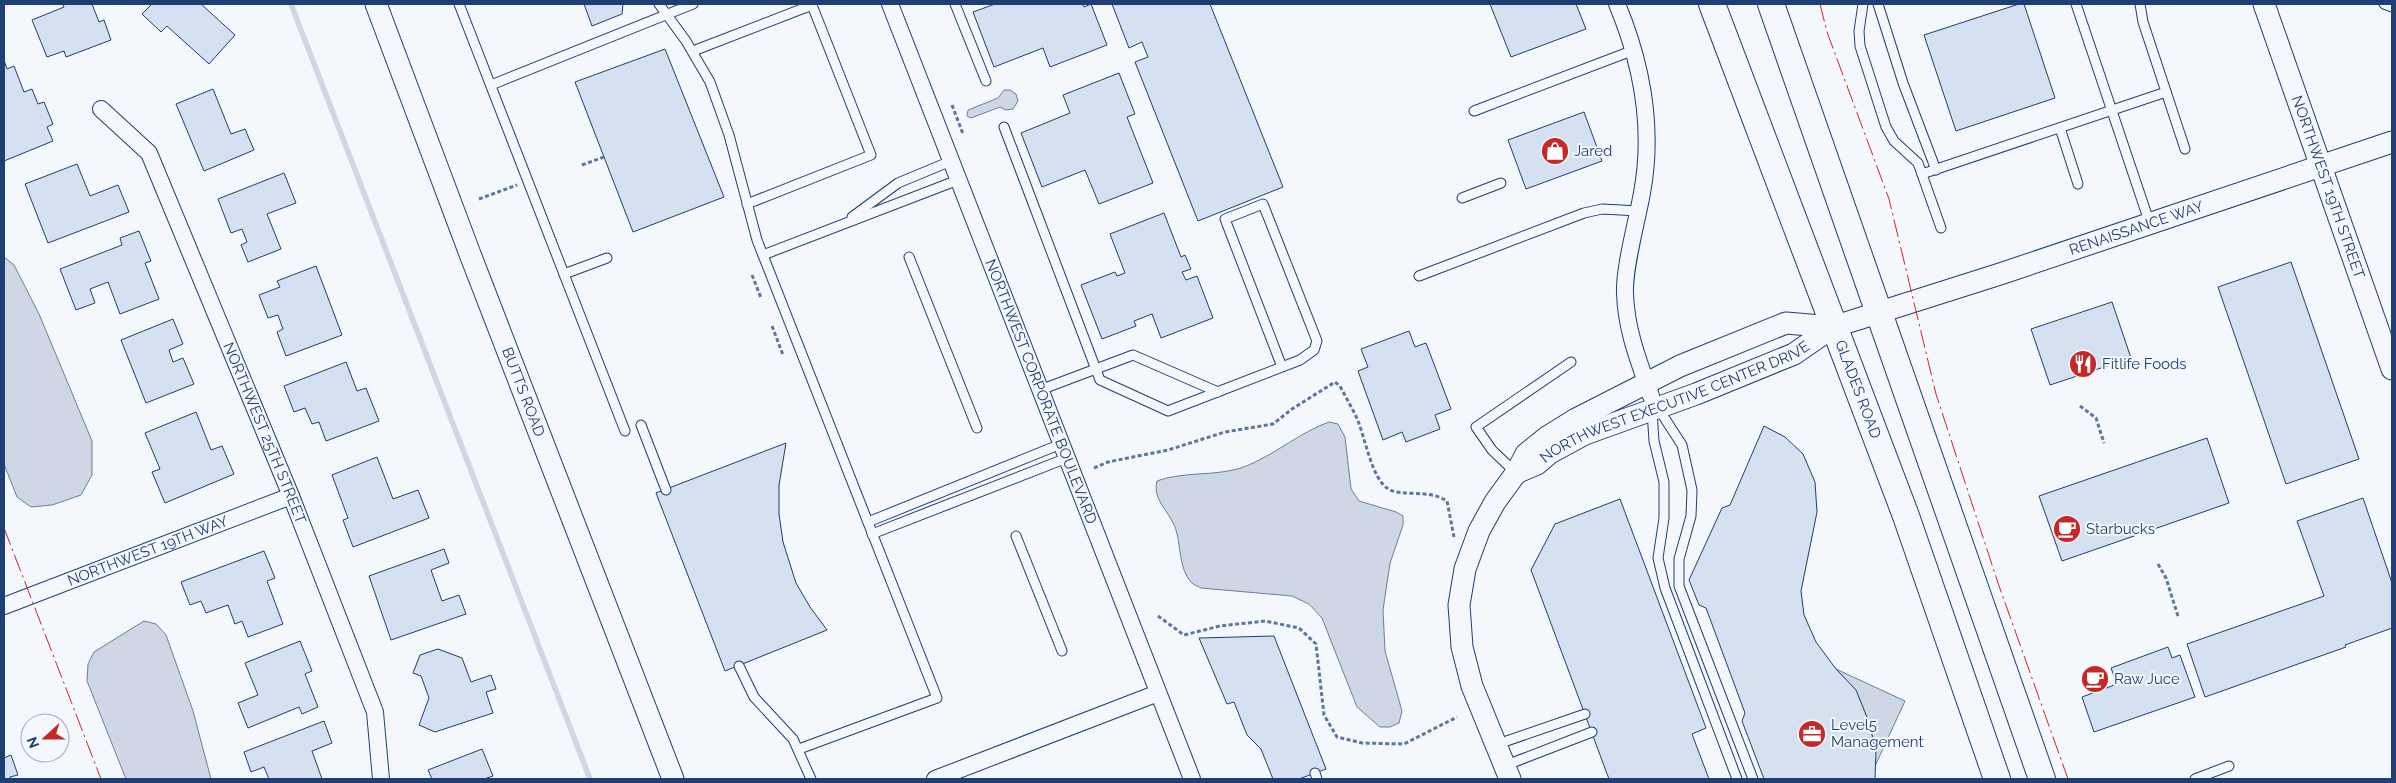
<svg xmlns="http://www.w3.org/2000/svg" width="2396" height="783" font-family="Raleway,sans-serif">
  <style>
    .water { fill: #cfd7e4; stroke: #687fa3 }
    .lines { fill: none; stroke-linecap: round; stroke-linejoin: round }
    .stream { stroke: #cfd7e4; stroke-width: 5.5 }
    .building { fill: #d5e0f0; stroke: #1d3f73 }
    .service-casing { stroke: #1d3f73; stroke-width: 11 }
    .minor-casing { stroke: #1d3f73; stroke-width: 18 }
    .tertiary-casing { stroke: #1d3f73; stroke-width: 23 }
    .primary-casing { stroke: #1d3f73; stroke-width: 28 }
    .path { stroke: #5e769c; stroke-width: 3; stroke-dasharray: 4 2.5; stroke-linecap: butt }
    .service { stroke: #f4f7fb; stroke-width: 9 }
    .minor { stroke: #f4f7fb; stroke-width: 16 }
    .tertiary { stroke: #f4f7fb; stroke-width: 21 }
    .primary { stroke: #f4f7fb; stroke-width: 26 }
    .power { stroke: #c62828; stroke-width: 1; stroke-dasharray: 18 4 2.5 4; stroke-linecap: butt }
    .labels { text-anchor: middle; stroke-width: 4; stroke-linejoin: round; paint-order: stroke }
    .poi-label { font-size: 15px; fill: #1d3f73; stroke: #f4f7fb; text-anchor: start }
    .street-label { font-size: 15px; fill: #1d3f73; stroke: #f4f7fb }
  </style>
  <rect width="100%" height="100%" fill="#f4f7fb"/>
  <g class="water">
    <path d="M1004 90H1010L1016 94 1018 101 1013 109 1006 110 1000 107 971 118 967 116 968 110 998 98Z"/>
    <path d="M4 257 14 265 39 314 92 441V475L81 495 52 505 31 507 17 497 4 464Z"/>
    <path d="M1329 422 1338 424 1345 437 1351 489 1359 501 1396 512 1403 516V525L1390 563 1383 610 1385 651 1402 711 1399 723 1390 727H1380L1357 707 1322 618 1309 604 1292 596 1201 588C1198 586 1193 585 1191 582 1179 569 1181 546 1176 530 1170 511 1152 501 1157 481 1187 470 1221 478 1251 464 1278 452 1301 432 1329 422Z"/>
    <path d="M144 621 156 624 166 635 193 711 211 779H126L87 681 88 664 94 652Z"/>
    <path d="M1836 669 1905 701 1875 766Z"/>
  </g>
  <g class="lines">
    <path class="stream" d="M291 4 590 779"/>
  </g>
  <g class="building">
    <path d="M63 4H92L99 22 104 20 111 40 66 57 64 51 47 57 32 20 64 7Z"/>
    <path d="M152 4H201L235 35 209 64 167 26 161 32 142 14Z"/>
    <path d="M584 4H623L622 14 592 26Z"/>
    <path d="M995 4H1082L1084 7 1091 4 1107 45 1050 67 1043 48 994 67 973 12Z"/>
    <path d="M1112 4H1210L1283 187 1198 221 1135 62 1148 57 1142 42 1129 48Z"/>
    <path d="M1490 4H1576L1586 29 1511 57Z"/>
    <path d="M2019 4H2024L2055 98 1956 131 1924 35Z"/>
    <path d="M665 49 724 197 633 232 575 82Z"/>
    <path d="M4 60 7 69 14 66 24 92 32 89 38 104 44 102 53 124 47 127 53 141 4 161Z"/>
    <path d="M1119 73 1135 114 1127 117 1153 183 1099 204 1085 170 1042 187 1021 133 1070 113 1063 95Z"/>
    <path d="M213 89 231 134 245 129 254 150 204 171 176 104Z"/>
    <path d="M1584 112 1602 161 1526 189 1508 140Z"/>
    <path d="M77 164 90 196 118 185 129 212 48 243 25 184Z"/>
    <path d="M284 173 296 203 267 214 281 249 248 262 241 245 247 242 242 229 231 233 218 199Z"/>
    <path d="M1164 213 1181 257 1185 255 1191 269 1182 272 1186 280 1197 276 1213 318 1161 338 1152 314 1134 321 1136 326 1102 339 1081 285 1115 272 1117 276 1125 273 1110 234Z"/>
    <path d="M139 231 151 261 145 263 159 299 120 314 108 282 90 289 95 303 76 310 60 269 122 245 120 238Z"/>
    <path d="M2291 262 2359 459 2286 484 2218 287Z"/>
    <path d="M316 266 342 335 286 356 277 332 283 329 278 315 268 318 259 295 280 287 277 281Z"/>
    <path d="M2112 302 2131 358 2050 385 2031 329Z"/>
    <path d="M173 319 183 344 169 350 173 362 183 358 194 384 146 403 121 340Z"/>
    <path d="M1409 331 1415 347 1426 343 1451 409 1435 415 1440 429 1406 442 1402 432 1383 440 1358 371 1368 367 1361 349Z"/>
    <path d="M346 362 357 391 366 388 379 421 326 441 319 422 312 424 305 408 294 412 284 386Z"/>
    <path d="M196 412 211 450 222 446 234 474 165 503 152 472 160 469 145 433Z"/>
    <path d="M1764 426 1785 437 1803 454 1815 482 1817 512 1801 591 1804 615 1816 642 1836 669 1856 690 1869 722 1876 752 1875 779H1764L1742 721 1745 713 1706 608 1699 605 1689 580 1722 508 1730 505Z"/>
    <path d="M2207 438 2229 503 2062 561 2039 496Z"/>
    <path d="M786 443 779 485V514L783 542 796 583 810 607 827 630 725 671 656 493Z"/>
    <path d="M377 457 393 499 418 490 429 518 353 547 343 520 348 518 332 475Z"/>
    <path d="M2363 498 2392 583V628L2345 645 2346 647 2205 697 2187 644 2324 596 2297 521Z"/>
    <path d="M1620 499 1706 728 1692 734 1709 779H1609L1531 570 1555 524Z"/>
    <path d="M444 549 449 563 431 570 442 601 459 595 466 614 391 640 369 576Z"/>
    <path d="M264 551 275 578 267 581 283 624 248 637 242 621 235 624 228 605 206 613 201 601 190 605 181 582Z"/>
    <path d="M1274 636 1326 769 1299 779H1273L1261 749 1247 735 1234 702 1227 704 1199 638Z"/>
    <path d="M300 641 312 671 305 674 318 707 302 714 299 707 248 728 238 703 258 695 245 663Z"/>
    <path d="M2168 647 2172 658 2180 655 2195 697 2094 732 2082 697 2117 684 2111 668Z"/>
    <path d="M438 649 462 658 471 682 491 675 496 689 486 692 493 713 435 732 419 725 429 698 421 676 413 673 420 655Z"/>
    <path d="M324 721 332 743 312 751 322 779H269L264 767 251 772 244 752Z"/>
    <path d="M482 749 493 776 484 779H432L428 770Z"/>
    <path d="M11 755 18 775 10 777 11 779H4V758Z"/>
  </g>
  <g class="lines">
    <defs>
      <g id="service">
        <path d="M459 4 625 431"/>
        <path d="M659 4 686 41 710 82 729 135 757 240 937 698 799 749"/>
        <path d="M955 4 986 81"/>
        <path d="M1863 4 1859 31 1860 46 1886 127 1894 141 1918 163 1941 228"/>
        <path d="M1878 4 1903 83 1936 170"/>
        <path d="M2076 4 2150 224"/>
        <path d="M2140 4 2143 22 2185 149"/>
        <path d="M2384 4 2392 7"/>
        <path d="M693 51 812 5 871 155 747 204"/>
        <path d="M491 85 693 4"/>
        <path d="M1474 111 1634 50"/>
        <path d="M1004 127 1100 380 1168 411 1300 360 1314 350 1317 341 1263 204 1225 219 1282 367"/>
        <path d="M2060 128 2078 184"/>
        <path d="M1922 174 2166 92"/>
        <path d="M1462 198 1501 183"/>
        <path d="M852 217 898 183 951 161"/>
        <path d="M763 255 958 180"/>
        <path d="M909 257 977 428"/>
        <path d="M564 274 607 258"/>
        <path d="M1419 276 1584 213 1602 209 1639 211"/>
        <path d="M1040 390 1133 355 1218 392"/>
        <path d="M1658 408 1682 445 1692 490 1691 516 1679 559V586L1753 779"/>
        <path d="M1652 411 1654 441 1664 482V518L1658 558 1665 588 1737 779"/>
        <path d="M641 425 666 490"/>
        <path d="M1516 473 1492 450 1476 427 1571 362"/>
        <path d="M868 522 1061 444"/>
        <path d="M872 534 1067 458"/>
        <path d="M1016 536 1062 651"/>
        <path d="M739 666 754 697 793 739 811 779"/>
        <path d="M1495 745 1585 714"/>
        <path d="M1504 766 1592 732"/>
        <path d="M1315 773 1317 779"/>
        <path d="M2195 779 2229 766"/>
      </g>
      <g id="minor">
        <path id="s1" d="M890 4 1192 779"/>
        <path d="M1617 4C1642 64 1654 128 1642 193 1637 221 1624 267 1625 293 1626 330 1639 362 1651 396"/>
        <path id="s2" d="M101 109 149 153 291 496 375 712 381 779"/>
        <path id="s3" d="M4 606 291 496"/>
        <path d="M935 779 1158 693"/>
      </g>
      <g id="tertiary">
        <path id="s4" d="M376 4 470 254 673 779"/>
        <path id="s5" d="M2264 4 2392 369"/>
        <path id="s6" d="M1516 473 1537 464 1550 453 1585 434 1696 394 1794 354 1833 327 2000 274 2392 142"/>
        <path d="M1510 779 1472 686 1462 647 1459 605 1465 569 1479 531 1495 502 1516 473 1526 454 1547 437 1576 419 1680 366 1786 323 1833 327"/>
      </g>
      <g id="primary">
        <path id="s7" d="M1712 4 1906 516 1997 779"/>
        <path d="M1771 4 2042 779"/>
      </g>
    </defs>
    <use href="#service" class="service-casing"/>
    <use href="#minor" class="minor-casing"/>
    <use href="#tertiary" class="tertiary-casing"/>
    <use href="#primary" class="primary-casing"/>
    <g class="path">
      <path d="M952 105 963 134"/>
      <path d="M582 165 604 157"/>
      <path d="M479 199 517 185"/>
      <path d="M752 275 761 298"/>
      <path d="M772 326 783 355"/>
      <path d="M2080 406 2096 418 2104 443"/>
      <path d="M1094 468 1108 462 1168 450 1225 432 1273 424 1292 409 1335 382 1340 386C1346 398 1353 409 1358 421 1365 438 1372 478 1387 488 1400 498 1427 488 1447 501L1454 537"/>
      <path d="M2158 564 2166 578 2178 616"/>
      <path d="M1158 616 1184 635 1220 626 1265 621 1299 628 1316 644 1324 715 1337 737 1362 743 1404 744 1457 717"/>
    </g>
    <use href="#service" class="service"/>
    <use href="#minor" class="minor"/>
    <use href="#tertiary" class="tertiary"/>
    <use href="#primary" class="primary"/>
    <g class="power">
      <path d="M1820 4 1827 32 1889 199 1936 394 1998 583 2068 779"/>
      <path d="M4 528 101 779"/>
    </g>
  </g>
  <defs>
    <symbol id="shop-disc" viewBox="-11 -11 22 22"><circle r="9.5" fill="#c62828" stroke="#f4f7fb"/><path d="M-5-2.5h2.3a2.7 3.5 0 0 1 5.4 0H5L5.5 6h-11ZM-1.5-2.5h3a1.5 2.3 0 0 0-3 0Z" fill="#fff"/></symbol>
    <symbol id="restaurant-disc" viewBox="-11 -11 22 22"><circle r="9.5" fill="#c62828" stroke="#f4f7fb"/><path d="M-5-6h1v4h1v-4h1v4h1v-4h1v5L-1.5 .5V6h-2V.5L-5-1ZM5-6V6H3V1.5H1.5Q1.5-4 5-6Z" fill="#fff"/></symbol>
    <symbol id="cafe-disc" viewBox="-11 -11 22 22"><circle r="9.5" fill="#c62828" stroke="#f4f7fb"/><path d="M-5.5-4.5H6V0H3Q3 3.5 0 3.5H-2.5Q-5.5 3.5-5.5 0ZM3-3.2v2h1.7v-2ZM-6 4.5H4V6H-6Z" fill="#fff"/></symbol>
    <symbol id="office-disc" viewBox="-11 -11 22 22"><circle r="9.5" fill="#c62828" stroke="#f4f7fb"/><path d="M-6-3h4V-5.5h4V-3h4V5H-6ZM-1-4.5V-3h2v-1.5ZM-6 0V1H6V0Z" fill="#fff"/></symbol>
  </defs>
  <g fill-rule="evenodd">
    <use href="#shop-disc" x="1539" y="135" width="32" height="32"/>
    <use href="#restaurant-disc" x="2067" y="348" width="32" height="32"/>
    <use href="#cafe-disc" x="2051" y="513" width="32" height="32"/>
    <use href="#cafe-disc" x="2079" y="663" width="32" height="32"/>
    <use href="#office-disc" x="1796" y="718" width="32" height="32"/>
  </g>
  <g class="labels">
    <g class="poi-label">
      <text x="1574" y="156">Jared</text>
      <text x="2102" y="369">Fitlife Foods</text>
      <text x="2086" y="534">Starbucks</text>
      <text x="2114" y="684">Raw Juce</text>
      <text x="1831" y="730">Level5<tspan x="1831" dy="17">Management</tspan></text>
    </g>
    <g class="street-label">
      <text dy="5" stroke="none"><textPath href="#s5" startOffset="194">NORTHWEST 19TH STREET</textPath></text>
      <text dy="5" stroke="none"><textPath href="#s6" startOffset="670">RENAISSANCE WAY</textPath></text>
      <text dy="5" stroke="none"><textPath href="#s7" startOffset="412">GLADES ROAD</textPath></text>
      <text dy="5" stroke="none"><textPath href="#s4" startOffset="415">BUTTS ROAD</textPath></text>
      <text dy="5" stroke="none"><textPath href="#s1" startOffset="416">NORTHWEST CORPORATE BOULEVARD</textPath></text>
      <text dy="5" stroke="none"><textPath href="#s6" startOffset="175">NORTHWEST EXECUTIVE CENTER DRIVE</textPath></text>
      <text dy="5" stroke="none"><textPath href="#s2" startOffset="368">NORTHWEST 25TH STREET</textPath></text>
      <text dy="5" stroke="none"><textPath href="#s3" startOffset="154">NORTHWEST 19TH WAY</textPath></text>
    </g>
  </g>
  <rect width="2396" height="783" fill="none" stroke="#1d3f73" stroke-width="10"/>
  <g transform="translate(45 738) rotate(249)"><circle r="24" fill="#f4f7fb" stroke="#9eadc5"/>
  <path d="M0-4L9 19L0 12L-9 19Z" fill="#c62828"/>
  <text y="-8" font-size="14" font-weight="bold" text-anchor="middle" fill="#1d3f73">N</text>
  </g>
</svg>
